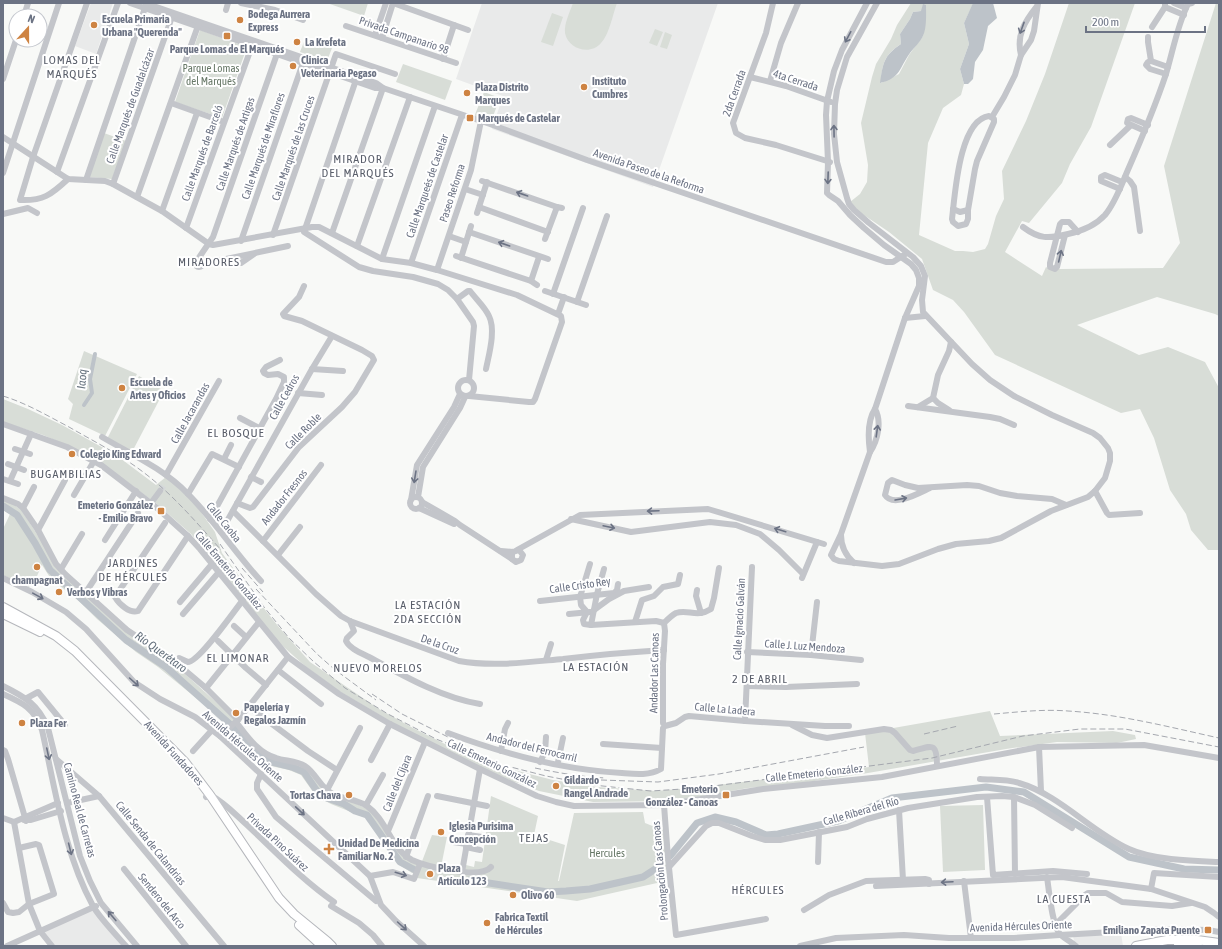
<svg xmlns="http://www.w3.org/2000/svg" width="1222" height="949" font-family="'Asap Condensed',sans-serif">
  <style>
    .built { fill: #e9eaea }
    .green { fill: #d8ddd7; fill-rule: evenodd }
    .water { fill: #bdc3c9 }
    .lines { fill: none; stroke-linecap: round; stroke-linejoin: round }
    .canal { stroke: #bdc3c9; stroke-width: 4 }
    .river { stroke: #bdc3c9; stroke-width: 7 }
    .minor-tunnel { stroke: #d5d8da; stroke-width: 6; stroke-dasharray: 6 3; stroke-linecap: butt }
    .major-casing { stroke: #b5b7bc; stroke-width: 10 }
    .minor { stroke: #c3c5ca; stroke-width: 6 }
    .major { stroke: #fff; stroke-width: 8 }
    .rail { stroke: #a5a8af; stroke-width: 1; stroke-dasharray: 6 3; stroke-linecap: butt }
    .oneway { stroke: #6c7384 }
    .poi-dot { fill: #ce8342; stroke: #fff; stroke-width: 1.5 }
    .labels { text-anchor: middle; stroke-width: 4; stroke-linejoin: round; paint-order: stroke }
    .poi-label { font-size: 11px; font-weight: bold; fill: #6c7384; stroke: #fff; text-anchor: start }
    .street-label { font-size: 11px; fill: #6c7384; stroke: #fff }
    .park-label { font-size: 11px; fill: #676; stroke: #fff }
    .neighbourhood-label { font-size: 12px; letter-spacing: 1px; fill: #595e6a; stroke: #fff }
    .water-label { font-size: 12px; font-style: italic; fill: #67737f; stroke: #fff }
  </style>
  <rect width="100%" height="100%" fill="#f8f9f7"/>
  <g class="built">
    <path d="M91 3H113L96 54 75 46Z"/>
    <path d="M482 3H718L653 187 492 129 503 96 456 79Z"/>
    <path d="M94 907 126 946H52L40 931Z"/>
    <path d="M1121 933 1123 946H1081L1074 941 1073 936Z"/>
  </g>
  <g class="green">
    <path d="M327 3H368L364 16Z"/>
    <path d="M573 3H617C613 14 609 35 601 43 590 56 568 49 565 33 564 23 570 12 573 3Z"/>
    <path d="M911 3H973V4L964 23 969 44 960 69 964 84 961 95 943 108 928 143 919 235 955 251H963L973 252 985 249 988 244 996 216 1004 199 1002 171 1026 121 1045 74 1069 3H1135L1091 127 1070 164 1062 183 1029 223 1022 221 1005 252 1042 276 1046 267 1049 269H1059L1163 268 1180 243 1164 166 1216 3H1219V316L1215 314 1157 297 1077 325 1139 355 1168 347 1205 362 1219 388V550H1208L1191 530 1186 514 1170 490 1154 438 1140 409 1121 413 995 355 964 312 953 300 933 290 922 259 889 232 855 209 850 202 860 194 867 182 868 165 861 123 872 77 876 64 891 39 897 25ZM921 11 924 28 923 36 909 55 899 74 881 83C882 64 884 55 901 44L900 34 910 19 913 12Z"/>
    <path d="M552 13 563 17 553 46 541 42Z"/>
    <path d="M655 29 663 32 657 46 649 43Z"/>
    <path d="M200 30 247 47 222 118 175 102Z"/>
    <path d="M665 32 672 35 667 49 660 47Z"/>
    <path d="M305 39 332 48 327 61 300 52Z"/>
    <path d="M403 64 452 81 445 100 396 82Z"/>
    <path d="M484 92 500 98 490 124 474 117Z"/>
    <path d="M104 133 126 141 112 179 89 177Z"/>
    <path d="M84 351 137 374 105 436 69 419 73 404 68 399Z"/>
    <path d="M139 376 164 391 132 452 107 439Z"/>
    <path d="M3 399 28 409 62 425 116 455 156 485 166 477 191 498 215 532 222 553 247 587 278 626 310 662 379 709 413 728 469 756 514 770 553 780 597 787 655 791 691 788 869 767 865 733 990 711 1000 736 1113 731 1135 735 1136 739 1117 743 1057 742 1006 749 868 773 801 783 748 788 675 801 593 802 539 791 519 783 513 782 417 737 339 691 305 666 277 641 191 534 157 504 92 456 43 435 3 422Z"/>
    <path d="M3 500 10 501 22 511 63 574 184 673 235 719 260 752 307 769 322 789 368 809 378 818 403 855 421 864 432 835 447 837 441 867 464 870 466 865 474 867 475 861 482 862 491 796 538 816 534 835 565 845 558 881H559L574 813 643 812 645 823 665 831 668 867 657 883 577 901 417 878 418 874 412 873 398 864 366 818 331 804 316 796 301 775 289 770 262 764 217 715 158 667 136 652 97 619 78 600 51 579 42 565 37 576 34 578 29 587 3 575V529L10 514 3 510Z"/>
    <path d="M983 805 985 870 943 872 940 806Z"/>
  </g>
  <g class="water">
    <path d="M973 3H993L997 18 988 26 983 50 975 62 973 79 968 84H964L960 69 969 44 964 23Z"/>
    <path d="M923 4 926 5C926 14 927 27 923 36 920 42 914 48 910 53 899 68 901 78 880 83 883 64 883 56 901 44L900 34 910 19 913 12 921 11Z"/>
  </g>
  <g class="lines">
    <path class="canal" d="M84 405 92 393 90 379 95 354"/>
    <g class="river">
      <path d="M3 506 17 515 35 543 50 570 126 640 166 667 231 725 264 760 292 767 304 772 319 794 324 797 344 804 355 811 367 815 400 862 415 870"/>
      <path d="M670 856 697 823 715 817 736 822 766 835 778 834 838 821 892 798 986 787 1024 792 1129 857 1184 869 1219 870"/>
      <path d="M469 880 548 892 566 891 590 889 643 877 660 866"/>
    </g>
    <path class="minor-tunnel" d="M160 491 165 484"/>
    <defs>
      <g id="major">
        <path d="M3 607 56 636 75 651 185 762 210 795 279 898 294 914 327 941 332 946"/>
        <path d="M3 614 40 632"/>
        <path d="M299 925 322 946"/>
        <path d="M1178 945 1198 946"/>
        <path d="M1136 946 1167 940H1197L1219 943"/>
      </g>
    </defs>
    <use href="#major" class="major-casing"/>
    <g class="minor">
      <path d="M130 3 375 88H382"/>
      <path d="M145 3 376 83 383 88 490 124 587 160 886 262H893L907 253"/>
      <path d="M241 3 275 10 303 20"/>
      <path d="M393 3 468 30"/>
      <path d="M773 3 766 33 733 123 736 133 745 138 776 145 830 162"/>
      <path d="M867 3 842 50 834 71 827 101 826 115 828 162 827 193 829 195 838 201 850 215 864 228 884 245 911 264 916 270 919 278V286L905 318 875 409C867 421 868 438 870 452"/>
      <path d="M1165 3V7L1184 15"/>
      <path d="M1174 3 1186 8"/>
      <path d="M226 10 228 3"/>
      <path d="M24 16 28 3"/>
      <path d="M346 26 456 63"/>
      <path d="M1152 27 1165 7"/>
      <path d="M375 35 386 3"/>
      <path d="M1148 37V42L1151 61"/>
      <path d="M382 38 393 3"/>
      <path d="M1021 55C1016 35 1025 21 1037 6"/>
      <path d="M443 59 454 25"/>
      <path d="M1166 74 1150 69 1146 65 1148 62 1151 61 1168 67"/>
      <path d="M357 77 304 232 359 267 373 271 413 277 438 284 448 290 457 299 473 322 474 326 469 380"/>
      <path d="M750 77 786 86 831 102"/>
      <path d="M3 79 16 40"/>
      <path d="M770 81 781 43 798 3"/>
      <path d="M171 103 224 122"/>
      <path d="M989 116 994 119V122L977 161 975 169 968 210V219L966 224 958 226 953 222 952 219C955 195 959 120 989 116Z"/>
      <path d="M992 117 1004 97 1015 75 1021 55 1031 40 1034 31 1038 3"/>
      <path d="M1145 131 1127 123 1128 119 1131 118 1148 125"/>
      <path d="M3 137 68 179 105 181 113 184 162 211 209 244 213 245 312 227H319L382 259 411 263 437 270 517 295 561 316 562 322 535 399 533 402H529L469 396"/>
      <path d="M1110 145 1130 126"/>
      <path d="M57 172 118 3"/>
      <path d="M3 173 59 3"/>
      <path d="M1125 177 1130 181 1134 187 1140 231"/>
      <path d="M68 179C51 195 43 201 20 200L33 157 87 3"/>
      <path d="M86 180 146 5"/>
      <path d="M482 181 557 207 562 208"/>
      <path d="M113 184 173 14"/>
      <path d="M465 189 483 195"/>
      <path d="M1120 189 1101 181V177L1105 175 1122 182"/>
      <path d="M137 197 199 23"/>
      <path d="M479 207 548 232"/>
      <path d="M953 209 960 212 968 210"/>
      <path d="M162 211 197 113"/>
      <path d="M477 213 487 182"/>
      <path d="M3 214 28 208 37 213"/>
      <path d="M1023 227C1039 239 1048 239 1068 234 1082 231 1095 226 1105 215 1115 203 1121 186 1127 172 1141 140 1155 107 1166 74 1173 51 1177 26 1188 4L1192 3"/>
      <path d="M186 228 253 43"/>
      <path d="M469 232 548 259"/>
      <path d="M332 233 383 88"/>
      <path d="M273 235 336 54 395 74"/>
      <path d="M1065 235 1057 267 1055 269 1050 267V263L1060 224 1062 222H1069L1078 232"/>
      <path d="M449 236 466 242"/>
      <path d="M545 239 557 207"/>
      <path d="M241 241 304 60"/>
      <path d="M357 246 410 97"/>
      <path d="M456 256 531 281 537 285"/>
      <path d="M461 258 471 226"/>
      <path d="M198 259 213 237 278 51"/>
      <path d="M225 259 241 263 254 254"/>
      <path d="M382 259 435 106"/>
      <circle cx="199" cy="263" r="4"/>
      <path d="M411 263 462 115"/>
      <path d="M202 264 288 246"/>
      <path d="M437 270 471 170 481 121"/>
      <path d="M531 281 539 257"/>
      <path d="M545 291 586 305"/>
      <path d="M553 294 583 208"/>
      <path d="M457 299 468 291H470C476 299 485 307 489 316 496 330 489 354 486 369"/>
      <path d="M577 302 607 216"/>
      <path d="M558 314 564 297"/>
      <path d="M905 318 925 316"/>
      <path d="M312 369 343 371"/>
      <circle cx="466" cy="388" r="8"/>
      <path d="M298 393 322 395"/>
      <path d="M933 398 938 403 949 410"/>
      <path d="M908 406 990 417 1000 419 1014 425"/>
      <path d="M918 407 933 398 938 375 949 351 951 342"/>
      <path d="M875 409C882 421 878 440 870 452L841 534 831 555 834 559 839 561 882 566 899 564 938 549 956 544 989 541 1001 538 1051 511 1088 497 1095 491 1105 478 1110 461V453L1108 448 1100 438 1093 433 1052 415 1014 396 990 380 972 364 923 312 922 300 925 276 921 266 913 257 869 223 854 210 849 204 847 198 837 162 834 134 835 104 837 90 847 57 877 3"/>
      <path d="M240 418 261 429"/>
      <path d="M3 424 67 447 101 465 157 508 188 536 200 549 288 657 339 694 390 724 480 769 537 796 556 802 574 806 664 805 763 789 882 777 1039 747 1144 745 1219 758"/>
      <path d="M102 437C131 454 164 469 188 494 215 521 235 553 261 581"/>
      <path d="M15 449 30 454"/>
      <path d="M224 459 231 445"/>
      <path d="M8 464 24 470"/>
      <path d="M166 475 219 381"/>
      <path d="M251 477 261 482"/>
      <path d="M3 479 18 484"/>
      <path d="M10 481 31 434"/>
      <path d="M930 488C919 493 893 508 885 495L888 483 892 480 905 485 918 488 967 485 979 486 1000 493 1017 496 1052 499 1066 505"/>
      <path d="M1095 491 1107 513 1109 515 1140 513"/>
      <path d="M188 494 212 454 239 467"/>
      <path d="M74 495 94 461"/>
      <path d="M418 497 423 467 460 408 465 397"/>
      <circle cx="416" cy="503" r="6"/>
      <path d="M3 498 18 504 23 508 38 530 56 564 65 574 127 630 174 661 206 688 238 720"/>
      <path d="M411 500 417 465 454 407 460 394"/>
      <path d="M422 502 455 521 460 525 512 559"/>
      <path d="M151 503 160 491"/>
      <path d="M237 503 250 508 253 507 299 447 342 407 355 392 374 360 372 356 362 350 302 321 284 316 283 314 299 297 304 286"/>
      <path d="M23 508 34 487"/>
      <path d="M419 508 454 524"/>
      <path d="M233 511 316 594 341 616 350 621 459 661C493 667 529 662 563 659 597 655 630 652 664 650"/>
      <path d="M210 519 276 399 284 382V377L278 374 268 375 264 373 263 371 266 367 280 360"/>
      <path d="M571 519 631 532 710 522 736 525 760 534 779 550 803 574"/>
      <path d="M165 523 115 597C119 604 130 614 138 611L188 536"/>
      <path d="M38 530 65 480"/>
      <path d="M221 532 312 369 332 336"/>
      <path d="M841 535C841 547 845 555 854 563"/>
      <path d="M105 540 136 491"/>
      <path d="M263 541 321 465"/>
      <path d="M517 550 580 515 708 509 824 544"/>
      <path d="M501 551 513 552 519 550 523 555 521 560 516 562 512 559V554L513 552"/>
      <path d="M278 555 300 527"/>
      <path d="M590 564 580 597 581 605 587 612 583 620 584 624 591 625 656 621 664 623"/>
      <path d="M61 569 82 534"/>
      <path d="M3 578 32 592 66 612 86 629 134 682 160 699 195 717 220 736 370 876 381 905 396 921 424 946"/>
      <path d="M802 578 817 542"/>
      <path d="M697 590 696 596 701 613"/>
      <path d="M86 592 138 513"/>
      <path d="M540 601 614 593 617 590 618 584"/>
      <path d="M180 602 212 564"/>
      <path d="M594 610 609 599 624 591 649 587"/>
      <path d="M183 614 219 572"/>
      <path d="M569 614 590 612"/>
      <path d="M350 621 354 631 347 638 346 641C350 649 361 653 369 657 402 675 442 698 480 704"/>
      <path d="M635 622 642 600 654 596 663 587 678 584 680 575"/>
      <path d="M664 623C667 620 672 615 676 613 688 609 697 618 711 609L714 598 719 568"/>
      <path d="M591 625 597 594 604 569"/>
      <path d="M234 626 246 637"/>
      <path d="M218 641 246 668 266 685"/>
      <path d="M747 652 811 655 861 660"/>
      <path d="M811 655 817 602"/>
      <path d="M179 658 188 662C199 662 234 611 243 600"/>
      <path d="M546 660 551 644"/>
      <path d="M278 670 321 704"/>
      <path d="M3 686C25 697 38 704 48 728L80 856 90 881 101 903 137 946"/>
      <path d="M747 686 786 687 857 684"/>
      <path d="M206 688 259 622"/>
      <path d="M3 694C23 703 34 708 42 730 55 788 64 853 93 906 99 917 117 936 126 946"/>
      <path d="M27 698 38 692 65 725"/>
      <path d="M248 706 308 751 337 770"/>
      <path d="M745 721 752 567"/>
      <path d="M236 722C247 736 258 753 276 758 285 761 297 761 305 766 316 773 321 789 333 794 344 799 358 800 367 806 387 820 391 849 412 860 425 866 480 880 491 867"/>
      <path d="M663 723V664L665 631 664 623"/>
      <path d="M792 725 812 735 827 738 884 729 891 730 895 733 910 750 913 751C932 746 937 741 937 766"/>
      <path d="M448 733C504 754 561 770 622 773 634 774 649 776 661 769L663 728 665 726 676 723 685 717 689 716 745 721 825 726H849"/>
      <path d="M220 736 238 720 288 657"/>
      <path d="M603 744 662 748"/>
      <path d="M1039 747 1041 791"/>
      <path d="M3 750 5 751 8 759 26 821"/>
      <path d="M193 751 212 730"/>
      <path d="M501 751 505 729 508 723"/>
      <path d="M56 759 99 796 224 946"/>
      <path d="M371 760 390 724"/>
      <path d="M540 762 545 752 546 737"/>
      <path d="M558 762 563 738"/>
      <path d="M261 774 257 783V789L276 817 376 901"/>
      <path d="M980 779C993 780 1007 779 1019 783 1060 795 1090 831 1129 849 1153 860 1192 861 1219 862"/>
      <path d="M327 790 360 728"/>
      <path d="M437 796 487 806"/>
      <path d="M206 797 210 795C224 802 235 814 246 824 275 851 301 879 334 902"/>
      <path d="M987 797 993 875 1053 871 1087 874"/>
      <path d="M1014 797 1015 874"/>
      <path d="M67 803 99 796"/>
      <path d="M366 805 383 775"/>
      <path d="M664 805 668 858 676 935 766 919"/>
      <path d="M899 810 903 880"/>
      <path d="M3 818 14 822 58 803"/>
      <path d="M24 820H31L61 811"/>
      <path d="M14 822 29 904 40 931 52 946"/>
      <path d="M388 831 425 742"/>
      <path d="M468 835 482 837"/>
      <path d="M453 842 467 844"/>
      <path d="M466 847 480 850"/>
      <path d="M406 857 428 796"/>
      <path d="M818 862 819 832"/>
      <path d="M669 867 706 826 712 823H719L752 836 765 840H780L847 827 867 819 908 808 977 797 1002 796 1014 797 1035 805 1072 828"/>
      <path d="M124 869 186 946"/>
      <path d="M462 872 480 769"/>
      <path d="M370 876 393 872 414 879 420 864"/>
      <path d="M1047 877C1049 890 1052 928 1061 935 1065 939 1071 942 1076 946"/>
      <path d="M964 881 971 938"/>
      <path d="M876 886 1062 877 1151 889 1205 907 1214 913 1219 917"/>
      <path d="M1151 889 1154 873 1219 877"/>
      <path d="M3 903 8 912 13 913 19 912 29 904 54 894 39 845 36 844 19 848"/>
      <path d="M331 906 359 923 373 935 382 946"/>
      <path d="M804 910 829 895 866 881 925 879 929 880V884"/>
      <path d="M1055 925 1085 895 1088 893H1106L1122 902 1172 906 1191 903"/>
      <path d="M7 946 96 906"/>
      <path d="M800 946 836 938 904 935 949 938H1014L1060 935 1165 929 1208 930 1219 932"/>
    </g>
    <use href="#major" class="major"/>
    <g class="rail">
      <path d="M3 396C26 403 48 416 69 427 95 442 123 456 147 475 175 497 198 524 221 550"/>
      <path d="M220 544 264 607 289 638 314 662 345 688 388 714 436 739 499 764 546 776 593 785 651 791 698 788 932 758 1023 736 1080 729H1125L1219 747"/>
      <path d="M242 568 263 592"/>
      <path d="M256 589 317 654 334 669 376 700"/>
      <path d="M372 694 402 714 454 740"/>
      <path d="M994 714C1018 712 1043 709 1068 711 1119 714 1169 727 1219 738"/>
      <path d="M924 734 958 726"/>
      <path d="M535 768C559 773 582 777 606 778"/>
      <path d="M601 780 658 782 719 774 864 747"/>
    </g>
  </g>
  <defs><path id="oneway-shaft" d="M-6 0H5M1.5-3L5.5 0L1.5 3" fill="none" stroke-width="1.6" stroke-linecap="round" stroke-linejoin="round"/></defs>
  <g class="oneway">
    <use href="#oneway-shaft" transform="translate(1022 28) rotate(110)"/>
    <use href="#oneway-shaft" transform="translate(848 37) rotate(118)"/>
    <use href="#oneway-shaft" transform="translate(834 131) rotate(-91)"/>
    <use href="#oneway-shaft" transform="translate(828 178) rotate(92)"/>
    <use href="#oneway-shaft" transform="translate(522 194) rotate(-161)"/>
    <use href="#oneway-shaft" transform="translate(504 244) rotate(-161)"/>
    <use href="#oneway-shaft" transform="translate(1060 256) rotate(-77)"/>
    <use href="#oneway-shaft" transform="translate(877 431) rotate(-82)"/>
    <use href="#oneway-shaft" transform="translate(415 477) rotate(99)"/>
    <use href="#oneway-shaft" transform="translate(901 499) rotate(-10)"/>
    <use href="#oneway-shaft" transform="translate(653 511) rotate(178)"/>
    <use href="#oneway-shaft" transform="translate(609 527) rotate(12)"/>
    <use href="#oneway-shaft" transform="translate(780 530) rotate(-163)"/>
    <use href="#oneway-shaft" transform="translate(38 596) rotate(29)"/>
    <use href="#oneway-shaft" transform="translate(134 682) rotate(42)"/>
    <use href="#oneway-shaft" transform="translate(48 754) rotate(78)"/>
    <use href="#oneway-shaft" transform="translate(300 811) rotate(43)"/>
    <use href="#oneway-shaft" transform="translate(70 849) rotate(76)"/>
    <use href="#oneway-shaft" transform="translate(401 874) rotate(17)"/>
    <use href="#oneway-shaft" transform="translate(947 882) rotate(177)"/>
    <use href="#oneway-shaft" transform="translate(112 916) rotate(-130)"/>
    <use href="#oneway-shaft" transform="translate(402 926) rotate(42)"/>
  </g>
  <g class="poi-dot">
    <circle cx="240" cy="20" r="4"/>
    <circle cx="94" cy="25" r="4"/>
    <rect x="223" y="32" width="8" height="8" rx="2"/>
    <circle cx="297" cy="42" r="4"/>
    <circle cx="293" cy="66" r="4"/>
    <circle cx="584" cy="87" r="4"/>
    <circle cx="467" cy="93" r="4"/>
    <rect x="466" y="114" width="8" height="8" rx="2"/>
    <circle cx="122" cy="388" r="4"/>
    <circle cx="72" cy="454" r="4"/>
    <rect x="157" y="507" width="8" height="8" rx="2"/>
    <circle cx="37" cy="567" r="4"/>
    <circle cx="59" cy="592" r="4"/>
    <circle cx="236" cy="713" r="4"/>
    <circle cx="22" cy="723" r="4"/>
    <circle cx="556" cy="786" r="4"/>
    <circle cx="349" cy="795" r="4"/>
    <rect x="722" y="791" width="8" height="8" rx="2"/>
    <circle cx="441" cy="832" r="4"/>
    <path d="M327 843h4v4h4v4h-4v4h-4v-4h-4v-4h4z"/>
    <circle cx="430" cy="874" r="4"/>
    <circle cx="513" cy="895" r="4"/>
    <circle cx="487" cy="923" r="4"/>
    <rect x="1204" y="926" width="8" height="8" rx="2"/>
  </g>
  <g class="labels">
    <g class="poi-label">
      <text x="248" y="18">Bodega Aurrera<tspan x="248" dy="13">Express</tspan></text>
      <text x="102" y="23">Escuela Primaria<tspan x="102" dy="13">Urbana "Querenda"</tspan></text>
      <text x="305" y="46">La Krefeta</text>
      <text x="227" y="53" text-anchor="middle">Parque Lomas de El Marqués</text>
      <text x="301" y="64">Clinica<tspan x="301" dy="13">Veterinaria Pegaso</tspan></text>
      <text x="592" y="85">Instituto<tspan x="592" dy="13">Cumbres</tspan></text>
      <text x="475" y="91">Plaza Distrito<tspan x="475" dy="13">Marques</tspan></text>
      <text x="478" y="122">Marqués de Castelar</text>
      <text x="130" y="386">Escuela de<tspan x="130" dy="13">Artes y Oficios</tspan></text>
      <text x="80" y="458">Colegio King Edward</text>
      <text x="153" y="509" text-anchor="end">Emeterio González<tspan x="153" dy="13">- Emilio Bravo</tspan></text>
      <text x="37" y="584" text-anchor="middle">champagnat</text>
      <text x="67" y="596">Verbos y Vibras</text>
      <text x="244" y="711">Papelería y<tspan x="244" dy="13">Regalos Jazmín</tspan></text>
      <text x="30" y="727">Plaza Fer</text>
      <text x="564" y="784">Gildardo<tspan x="564" dy="13">Rangel Andrade</tspan></text>
      <text x="718" y="793" text-anchor="end">Emeterio<tspan x="718" dy="13">González - Canoas</tspan></text>
      <text x="341" y="799" text-anchor="end">Tortas Chava</text>
      <text x="449" y="830">Iglesia Purisima<tspan x="449" dy="13">Concepción</tspan></text>
      <text x="338" y="847">Unidad De Medicina<tspan x="338" dy="13">Familiar No. 2</tspan></text>
      <text x="438" y="872">Plaza<tspan x="438" dy="13">Artículo 123</tspan></text>
      <text x="521" y="899">Olivo 60</text>
      <text x="495" y="921">Fabrica Textil<tspan x="495" dy="13">de Hércules</tspan></text>
      <text x="1200" y="934" text-anchor="end">Emiliano Zapata Puente</text>
    </g>
    <g class="street-label">
      <text transform="translate(404 35) rotate(19)" y="4">Privada Campanario 98</text>
      <text transform="translate(796 80) rotate(18)" y="4">4ta Cerrada</text>
      <text transform="translate(734 93) rotate(-70)" y="4">2da Cerrada</text>
      <text transform="translate(130 106) rotate(-70)" y="4">Calle Marqués de Guadalcázar</text>
      <text transform="translate(235 144) rotate(-71)" y="4">Calle Marqués de Artigas</text>
      <text transform="translate(263 146) rotate(-71)" y="4">Calle Marqués de Miraflores</text>
      <text transform="translate(293 148) rotate(-71)" y="4">Calle Marqués de las Cruces</text>
      <text transform="translate(202 153) rotate(-70)" y="4">Calle Marqués de Barceló</text>
      <text transform="translate(649 171) rotate(19)" y="4">Avenida Paseo de la Reforma</text>
      <text transform="translate(427 186) rotate(-71)" y="4">Calle Marqueés de Castelar</text>
      <text transform="translate(452 193) rotate(-72)" y="4">Paseo Reforma</text>
      <text transform="translate(284 397) rotate(-61)" y="4">Calle Cedros</text>
      <text transform="translate(190 413) rotate(-61)" y="4">Calle Jacarandas</text>
      <text transform="translate(303 431) rotate(-45)" y="4">Calle Roble</text>
      <text transform="translate(284 497) rotate(-52)" y="4">Andador Fresnos</text>
      <text transform="translate(224 522) rotate(51)" y="4">Calle Caoba</text>
      <text transform="translate(229 570) rotate(50)" y="4">Calle Emeterio González</text>
      <text transform="translate(580 585) rotate(-8)" y="4">Calle Cristo Rey</text>
      <text transform="translate(739 619) rotate(-87)" y="4">Calle Ignacio Galván</text>
      <text transform="translate(440 644) rotate(19)" y="4">De la Cruz</text>
      <text transform="translate(805 646) rotate(4)" y="4">Calle J. Luz Mendoza</text>
      <text transform="translate(654 673) rotate(-89)" y="4">Andador Las Canoas</text>
      <text transform="translate(725 709) rotate(5)" y="4">Calle La Ladera</text>
      <text transform="translate(243 746) rotate(41)" y="4">Avenida Hércules Oriente</text>
      <text transform="translate(532 747) rotate(14)" y="4">Andador del Ferrocarril</text>
      <text transform="translate(174 753) rotate(48)" y="4">Avenida Fundadores</text>
      <text transform="translate(492 763) rotate(26)" y="4">Calle Emeterio González</text>
      <text transform="translate(814 773) rotate(-6)" y="4">Calle Emeterio González</text>
      <text transform="translate(397 783) rotate(-68)" y="4">Calle del Cíjara</text>
      <text transform="translate(80 810) rotate(75)" y="4">Camino Real de Carretas</text>
      <text transform="translate(861 811) rotate(-16)" y="4">Calle Ribera del Río</text>
      <text transform="translate(278 842) rotate(43)" y="4">Privada Pino Suárez</text>
      <text transform="translate(151 843) rotate(51)" y="4">Calle Senda de Calandrias</text>
      <text transform="translate(660 871) rotate(-95)" y="4">Prolongación Las Canoas</text>
      <text transform="translate(162 901) rotate(51)" y="4">Sendero del Arco</text>
      <text transform="translate(1021 926) rotate(-2)" y="4">Avenida Hércules Oriente</text>
    </g>
    <g class="park-label">
      <text x="211" y="72">Parque Lomas<tspan x="211" dy="13">del Marqués</tspan></text>
      <text x="607" y="857">Hercules</text>
    </g>
    <g class="neighbourhood-label">
      <text x="72" y="64">LOMAS DEL<tspan x="72" dy="14">MARQUÉS</tspan></text>
      <text x="358" y="163">MIRADOR<tspan x="358" dy="14">DEL MARQUÉS</tspan></text>
      <text x="209" y="266">MIRADORES</text>
      <text x="236" y="437">EL BOSQUE</text>
      <text x="66" y="478">BUGAMBILIAS</text>
      <text x="133" y="567">JARDINES<tspan x="133" dy="14">DE HÉRCULES</tspan></text>
      <text x="428" y="609">LA ESTACIÓN<tspan x="428" dy="14">2DA SECCIÓN</tspan></text>
      <text x="238" y="662">EL LIMONAR</text>
      <text x="596" y="671">LA ESTACIÓN</text>
      <text x="378" y="672">NUEVO MORELOS</text>
      <text x="760" y="683">2 DE ABRIL</text>
      <text x="534" y="842">TEJAS</text>
      <text x="758" y="894">HÉRCULES</text>
      <text x="1064" y="903">LA CUESTA</text>
    </g>
    <g class="water-label">
      <text transform="translate(82 379) rotate(-86)" y="4">Iaoq</text>
      <text transform="translate(161 652) rotate(36)" y="4">Río Querétaro</text>
    </g>
  </g>
  <rect width="1222" height="949" fill="none" stroke="#6c7384" stroke-width="8"/>
  <g transform="translate(28 28) rotate(21)"><circle r="19" fill="#ffffff" stroke="#c4c7ce"/>
  <path d="M0-3L7 15L0 10L-7 15Z" fill="#ce8342"/>
  <text y="-6" font-size="11" font-weight="bold" text-anchor="middle" fill="#6c7384">N</text>
  </g>
  <path d="M1086 26v6h119v-6" fill="none" stroke="#6c7384" stroke-width="2"/>
  <text x="1092" y="26" font-size="12" fill="#6c7384" stroke="#ffffff" stroke-width="3" paint-order="stroke">200 m</text>
</svg>
